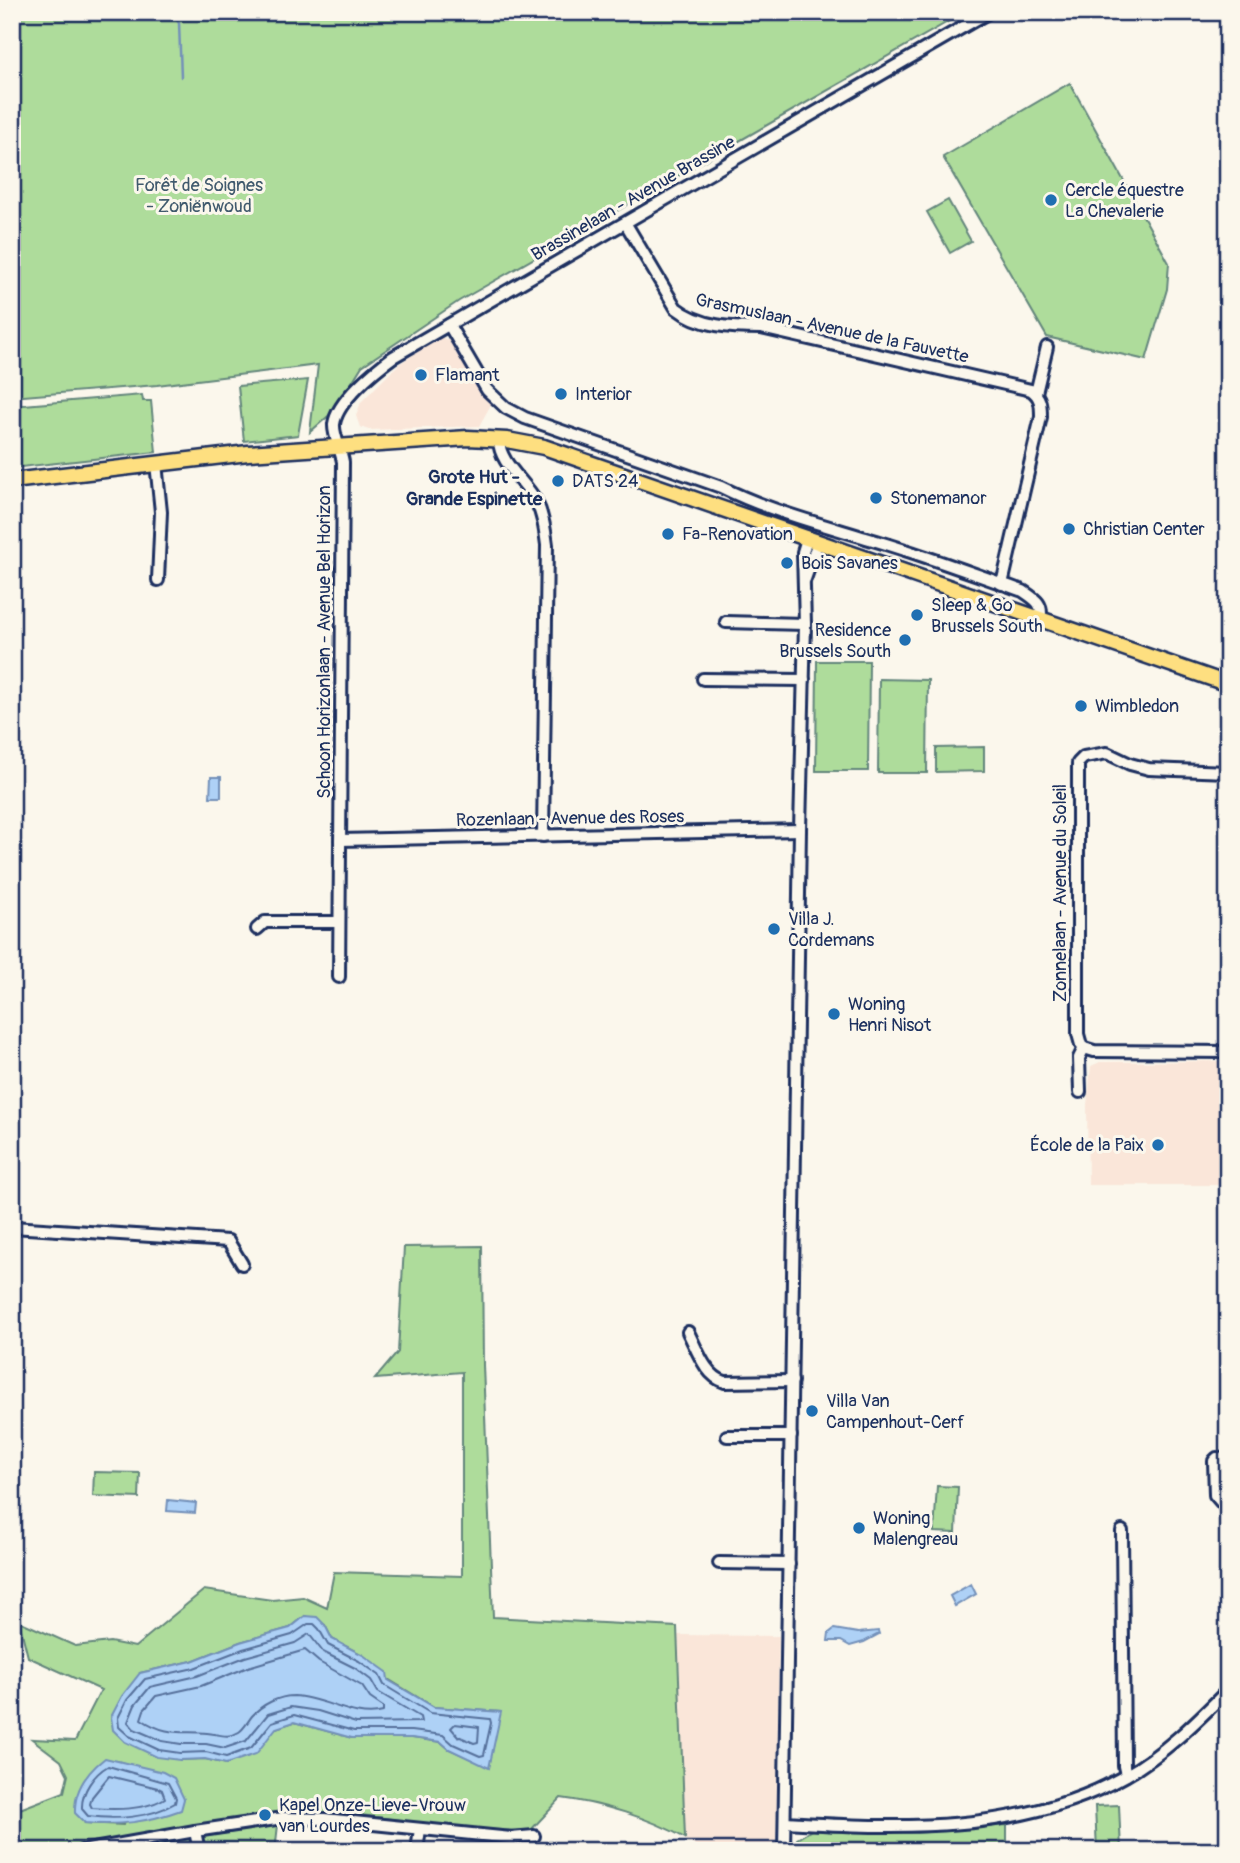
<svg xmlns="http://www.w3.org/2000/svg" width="1240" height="1863" font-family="Pangolin,sans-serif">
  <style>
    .built { fill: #fae6d9 }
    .green { fill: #aedc9b; stroke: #64867c; stroke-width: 2; fill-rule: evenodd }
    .water { fill: #aed1f6; stroke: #7390b9; stroke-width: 2 }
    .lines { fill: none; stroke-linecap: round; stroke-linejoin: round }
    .shore { stroke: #56709b; stroke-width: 2 }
    .stream { stroke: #7390b9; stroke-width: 2.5 }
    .minor-casing { stroke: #1b2f5e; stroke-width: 16 }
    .major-casing { stroke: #1b2f5e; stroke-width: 19 }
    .minor { stroke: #fbf7ec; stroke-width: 10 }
    .major { stroke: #fedf80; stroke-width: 14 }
    .poi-dot { fill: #1f6fb2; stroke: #fbf7ec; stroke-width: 2.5 }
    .labels { text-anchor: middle; stroke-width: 6; stroke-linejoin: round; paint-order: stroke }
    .park-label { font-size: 18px; fill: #405a6d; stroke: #fbf7ec }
    .poi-label { font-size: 18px; fill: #1b2f5e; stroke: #fbf7ec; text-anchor: start }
    .street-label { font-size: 18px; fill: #1b2f5e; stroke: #fbf7ec }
    .neighbourhood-label { font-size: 19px; font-weight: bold; fill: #1b2f5e; stroke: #fbf7ec }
  </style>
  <rect width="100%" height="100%" fill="#fbf7ec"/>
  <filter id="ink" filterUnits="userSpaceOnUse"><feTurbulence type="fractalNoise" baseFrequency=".0143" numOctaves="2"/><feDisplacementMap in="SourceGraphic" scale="14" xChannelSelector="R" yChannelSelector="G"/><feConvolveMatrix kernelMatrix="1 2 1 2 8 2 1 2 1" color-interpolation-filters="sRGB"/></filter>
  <g filter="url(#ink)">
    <g class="built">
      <path d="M440 337 453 342 479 387 493 401 479 426 369 430 360 427 356 416 361 402 399 364Z"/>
      <path d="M1228 1061V1185H1088L1087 1105 1091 1066 1100 1062Z"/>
      <path d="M678 1635 779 1636 776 1851H704L685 1840Z"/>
    </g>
    <g class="green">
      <path d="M12 12H965L459 301 362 366 334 411 310 432 318 365 157 385 12 397Z"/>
      <path d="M1070 83 1169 263 1167 289 1146 360 1047 337 943 157Z"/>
      <path d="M948 200 971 241 950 253 927 212Z"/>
      <path d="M308 380 298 435 244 441 238 386Z"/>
      <path d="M142 395 143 401H151L156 452 12 468V406Z"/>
      <path d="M817 661H869L868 771H816Z"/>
      <path d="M879 679 928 680 927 773H878Z"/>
      <path d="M984 747V771L936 772V748Z"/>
      <path d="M482 1246 483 1365 493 1617 677 1627 685 1838C650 1818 601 1803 561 1798L530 1831 471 1829 360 1815H275L190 1825 196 1851H12V1812L64 1792 68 1775 61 1761 32 1739 75 1741 101 1690 28 1657 19 1621 75 1646 110 1642 135 1647 204 1590 272 1600 303 1597 327 1608 334 1572 462 1576V1372L375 1379 398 1352 404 1247ZM305 1616 325 1625 332 1639 363 1655 388 1679 434 1707 500 1712 489 1767 449 1749 441 1742 412 1738H352L294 1722 276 1728 226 1764 205 1759 180 1760 140 1673 192 1661 240 1642 290 1628ZM117 1761 140 1768 123 1825 85 1823Z"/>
      <path d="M94 1472 140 1473 139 1498 93 1496Z"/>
      <path d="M937 1486 958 1487 956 1533 934 1532Z"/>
      <path d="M1119 1805 1121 1851H1097L1095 1806Z"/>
      <path d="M278 1825 275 1851H204L201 1837Z"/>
      <path d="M1007 1825V1851H796L797 1839 815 1828 917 1833Z"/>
    </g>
    <g class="water">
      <path d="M211 777H221V797H210Z"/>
      <path d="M168 1500 196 1503 195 1513 167 1511Z"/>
      <path d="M971 1584 976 1594 955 1606 950 1596Z"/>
      <path d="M305 1616 317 1617 325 1625 332 1639 363 1655 387 1672 388 1680 434 1707 501 1712 489 1768 449 1749 441 1742 412 1738H352L294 1722 276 1728 256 1754 226 1764 205 1759 180 1760 157 1757 125 1742 113 1730 111 1717 122 1696 140 1673 192 1661 240 1642 290 1628Z"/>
      <path d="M834 1629 858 1633 878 1631 879 1634 864 1642 850 1646 841 1641H828L829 1633Z"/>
      <path d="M105 1758 163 1772 174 1778 184 1799 181 1810C148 1822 119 1826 85 1823L75 1813C74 1790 87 1772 105 1758Z"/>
    </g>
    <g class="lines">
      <g class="shore">
        <path d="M308 1624H314L319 1629 328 1645 359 1661 379 1675 384 1685 430 1713 490 1719 491 1723 484 1755 480 1756 453 1744 443 1735 412 1731H354L294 1715 272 1722 251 1748 226 1757 206 1752 180 1753 159 1750 129 1736 119 1727 118 1718 127 1700 145 1679 194 1668 243 1649 292 1635Z"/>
        <path d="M309 1634 323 1652 355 1668 371 1680 378 1692 420 1717 421 1722 356 1723 318 1711 291 1707 268 1714 246 1741 225 1748 206 1744H181L162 1741 134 1729 128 1722 135 1705 150 1687 197 1676 245 1657 295 1643Z"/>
        <path d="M305 1650 319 1662 362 1686 370 1698 383 1707V1712C354 1720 324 1697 294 1696 279 1696 262 1704 252 1716 248 1721 244 1729 239 1732 228 1739 219 1734 207 1733 180 1731 166 1736 141 1719L144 1710 156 1696 201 1686 248 1667Z"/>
        <path d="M455 1724 479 1727 478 1742 474 1743 458 1736 451 1728Z"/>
        <path d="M108 1766 168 1783 176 1798 175 1803C150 1818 116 1820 88 1816L82 1809C81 1792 94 1774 108 1766Z"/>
        <path d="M109 1776 158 1788 162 1790 165 1798C146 1810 115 1810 92 1808L90 1804 92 1797Z"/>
      </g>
      <path class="stream" d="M171 12 179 23 181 77"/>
      <defs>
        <g id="minor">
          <path d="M626 224 676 308C700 327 732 328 761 328L1031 390C1041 397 1041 405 1041 417L1002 584"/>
          <path d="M449 325 487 390 506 408 525 418 721 487C767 510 817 523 866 538 919 553 971 573 1023 591 1035 599 1044 604 1040 619"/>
          <path d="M1036 393 1047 347"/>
          <path d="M499 440C499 463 525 481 536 501 543 515 545 530 547 545L543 836"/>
          <path d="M156 463 161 512 158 580"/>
          <path d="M805 579 818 542"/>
          <path d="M726 622 805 624"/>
          <path d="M703 679 804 680"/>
          <path d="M340 840 800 830"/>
          <path d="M257 929 265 922H339"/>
          <path d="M339 977 343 462C341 450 333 435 334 424 337 401 375 370 393 357L989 12"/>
          <path d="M1084 1048 1094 1051 1228 1052"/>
          <path d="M1080 1092 1079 1058 1084 1048 1081 1045 1078 1034V763L1084 757 1107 753 1130 764 1149 769 1228 772"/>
          <path d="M12 1227 228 1241 242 1264"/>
          <path d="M688 1332C697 1349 705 1376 725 1382L792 1381"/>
          <path d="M727 1436H791"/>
          <path d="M1221 1499 1225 1494 1227 1460 1217 1458 1214 1461 1215 1495 1228 1510"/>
          <path d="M1122 1531 1124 1766 1126 1775"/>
          <path d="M719 1563 789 1564"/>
          <path d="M785 1822C898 1829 1023 1834 1125 1776 1164 1754 1196 1722 1228 1690"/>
          <path d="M195 1831 199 1851"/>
          <path d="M82 1851 195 1831 283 1818 324 1819 511 1838 534 1836"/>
          <path d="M417 1851 420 1829"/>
          <path d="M784 1851 800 830 805 624 803 552 807 539"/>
        </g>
        <path id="major" d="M12 481 248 453 468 438 507 440 544 447 587 462 1228 684"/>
      </defs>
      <use href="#minor" class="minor-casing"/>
      <use href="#major" class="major-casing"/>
      <use href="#minor" class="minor"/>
      <use href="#major" class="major"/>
    </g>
  </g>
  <g class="poi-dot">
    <circle cx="1051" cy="200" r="7"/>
    <circle cx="421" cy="375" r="7"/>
    <circle cx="561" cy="394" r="7"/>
    <circle cx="558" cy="481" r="7"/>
    <circle cx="876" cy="498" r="7"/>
    <circle cx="1069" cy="529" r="7"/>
    <circle cx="668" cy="534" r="7"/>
    <circle cx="787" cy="563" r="7"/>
    <circle cx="917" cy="615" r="7"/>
    <circle cx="905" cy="640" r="7"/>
    <circle cx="1081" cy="706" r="7"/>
    <circle cx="774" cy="929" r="7"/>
    <circle cx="834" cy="1014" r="7"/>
    <circle cx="1158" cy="1145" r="7"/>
    <circle cx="812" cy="1411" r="7"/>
    <circle cx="859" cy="1528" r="7"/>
    <circle cx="265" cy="1815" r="7"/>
  </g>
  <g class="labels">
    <g class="park-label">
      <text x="199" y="191">Forêt de Soignes<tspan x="199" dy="21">- Zoniënwoud</tspan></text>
    </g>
    <g class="poi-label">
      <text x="1065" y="196">Cercle équestre<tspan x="1065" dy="21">La Chevalerie</tspan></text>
      <text x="435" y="381">Flamant</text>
      <text x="575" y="400">Interior</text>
      <text x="572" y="487">DATS 24</text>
      <text x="890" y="504">Stonemanor</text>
      <text x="1083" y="535">Christian Center</text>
      <text x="682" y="540">Fa-Renovation</text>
      <text x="801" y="569">Bois Savanes</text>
      <text x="931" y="611">Sleep &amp; Go<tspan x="931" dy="21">Brussels South</tspan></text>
      <text x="891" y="636" text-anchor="end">Residence<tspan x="891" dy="21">Brussels South</tspan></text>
      <text x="1095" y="712">Wimbledon</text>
      <text x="788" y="925">Villa J.<tspan x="788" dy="21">Cordemans</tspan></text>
      <text x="848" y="1010">Woning<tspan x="848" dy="21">Henri Nisot</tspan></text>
      <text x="1144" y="1151" text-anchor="end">École de la Paix</text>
      <text x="826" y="1407">Villa Van<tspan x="826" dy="21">Campenhout-Cerf</tspan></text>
      <text x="873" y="1524">Woning<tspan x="873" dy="21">Malengreau</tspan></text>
      <text x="279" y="1811">Kapel Onze-Lieve-Vrouw<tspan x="279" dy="21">van Lourdes</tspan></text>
    </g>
    <g class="street-label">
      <text transform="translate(633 198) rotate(-30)" y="6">Brassinelaan - Avenue Brassine</text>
      <text transform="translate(832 328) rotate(12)" y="6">Grasmuslaan - Avenue de la Fauvette</text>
      <text transform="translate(324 642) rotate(-90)" y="6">Schoon Horizonlaan - Avenue Bel Horizon</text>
      <text transform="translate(570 818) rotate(-1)" y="6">Rozenlaan - Avenue des Roses</text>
      <text transform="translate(1060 893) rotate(-90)" y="6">Zonnelaan - Avenue du Soleil</text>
    </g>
    <g class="neighbourhood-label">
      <text x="474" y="483">Grote Hut -<tspan x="474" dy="22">Grande Espinette</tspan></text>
    </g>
  </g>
  <rect width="1240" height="1863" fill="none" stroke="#fbf7ec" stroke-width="42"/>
  <rect x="21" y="21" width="1198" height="1821" fill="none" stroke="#1b2f5e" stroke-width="2.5" filter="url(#ink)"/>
</svg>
